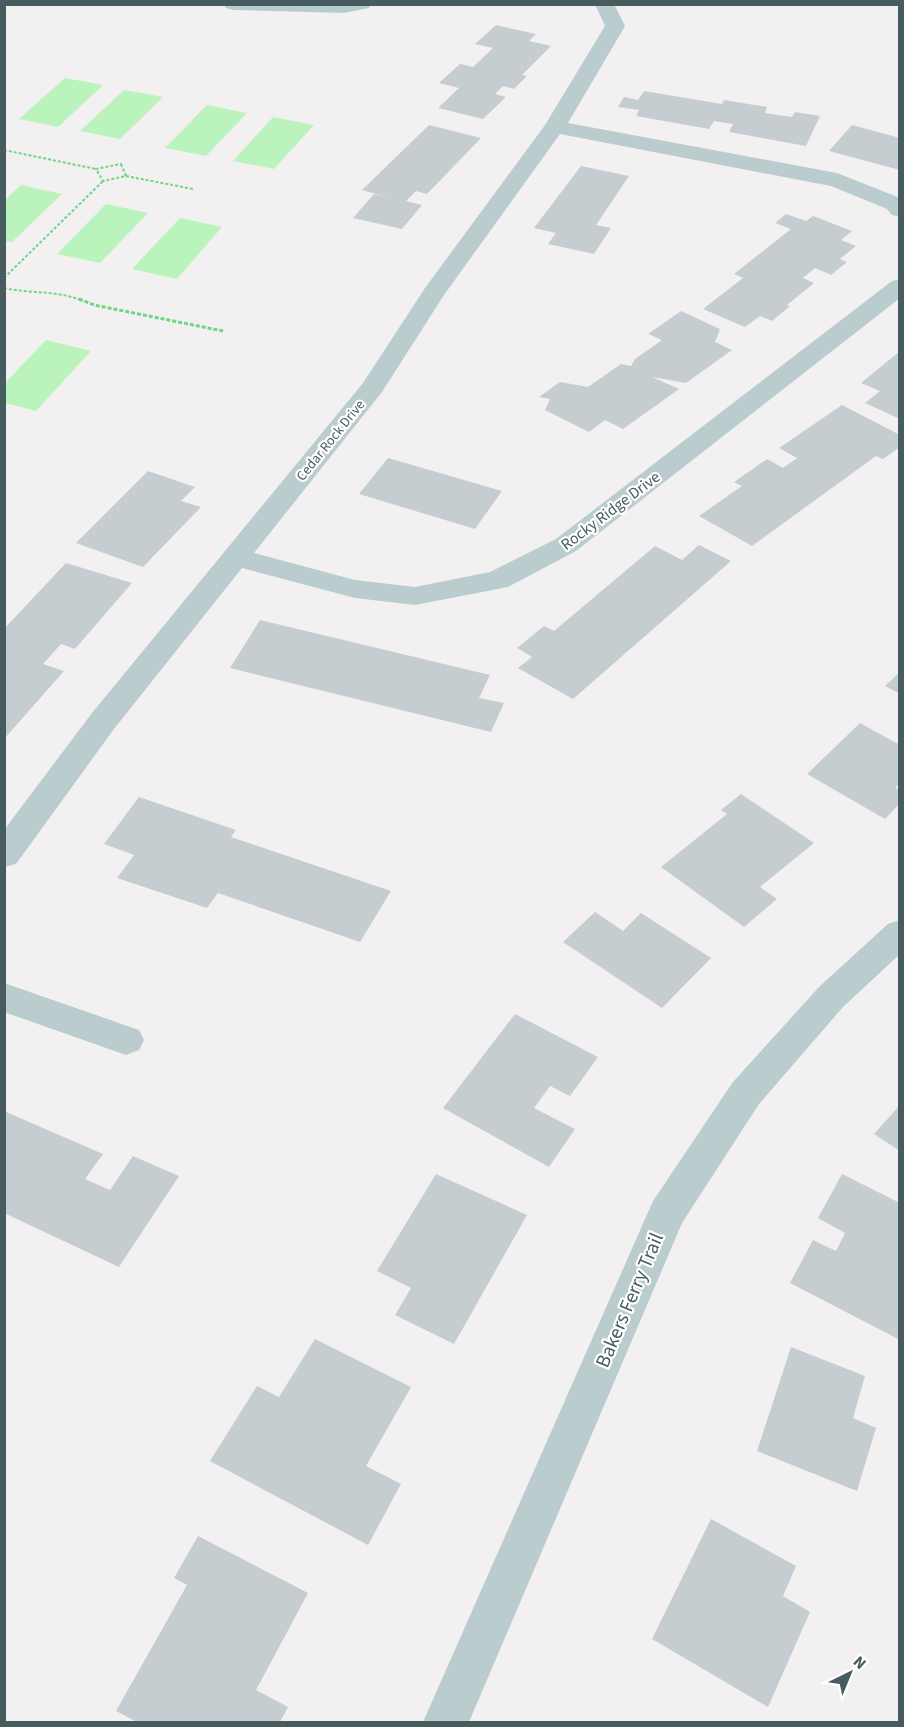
<svg xmlns="http://www.w3.org/2000/svg" width="904" height="1727" font-family="'Source Sans 3',sans-serif">
  <style>
    .green { fill: #bbf3bd }
    .building { fill: #c6cdd0 }
    .lines { fill: none; stroke-linecap: round; stroke-linejoin: round }
    .path-far1 { stroke: #70d580; stroke-width: 2; stroke-dasharray: 3 2; stroke-linecap: butt }
    .path { stroke: #70d580; stroke-width: 3; stroke-dasharray: 4 2; stroke-linecap: butt }
    .street { fill: #baccce; fill-rule: evenodd }
    .secondary { fill: #b7ccd0; fill-rule: evenodd }
    .labels { text-anchor: middle; stroke-width: 4.5; stroke-linejoin: round; paint-order: stroke }
    .far-street-label { font-size: 14px; fill: #465c5f; stroke: #fff }
    .street-label { font-size: 16px; fill: #465c5f; stroke: #fff }
    .near-street-label { font-size: 20px; fill: #465c5f; stroke: #fff }
  </style>
  <rect width="100%" height="100%" fill="#f3f0f1"/>
  <g class="green">
    <path d="M65 78 103 85 58 127 19 119Z"/>
    <path d="M124 90 163 97 120 139 80 131Z"/>
    <path d="M207 105 247 113 206 156 165 148Z"/>
    <path d="M273 117 314 125 274 169 233 161Z"/>
    <path d="M21 185 62 194 12 242 5 241V200Z"/>
    <path d="M106 204 148 213 100 263 57 254Z"/>
    <path d="M180 218 222 227 177 279 132 269Z"/>
    <path d="M46 340 91 351 36 411 5 403V383Z"/>
  </g>
  <g class="building">
    <path d="M496 25 536 34 529 41 551 46 522 75 527 76 514 89 503 86 495 94 506 97 483 119 438 108 459 88 439 83 460 64 473 67 493 48 475 44Z"/>
    <path d="M644 91 722 104 724 100 767 107 765 113 792 117 795 112 820 116 806 146 729 132 733 124 714 121 709 129 636 116 639 110 618 107 624 97 638 100Z"/>
    <path d="M429 125 481 138 427 194 416 191 406 201 422 205 402 229 353 218 374 194 390 198 362 190Z"/>
    <path d="M852 125 900 138V170L829 151Z"/>
    <path d="M581 166 629 176 596 225 611 228 594 254 548 244 556 233 534 228Z"/>
    <path d="M786 214 806 221 813 216 852 231 841 240 856 246 840 259 847 262 831 275 815 268 803 278 814 283 787 305 790 306 772 321 760 316 745 327 703 309 743 278 734 274 791 229 775 223Z"/>
    <path d="M681 311 720 329 715 342 732 350 686 383 652 377 679 389 623 429 605 420 589 432 545 410 550 399 539 397 560 382 588 387 621 364 631 366 635 359 662 340 648 334Z"/>
    <path d="M900 351V419L865 403 880 391 861 383Z"/>
    <path d="M842 405 900 435V447L883 459 876 456 752 546 699 516 742 486 734 482 767 459 783 468 797 458 779 448Z"/>
    <path d="M388 458 502 491 475 529 359 494Z"/>
    <path d="M148 471 195 487 181 501 201 507 143 567 76 543Z"/>
    <path d="M699 545 731 561 573 699 518 668 532 657 517 648 544 626 554 631 655 546 682 560Z"/>
    <path d="M66 563 132 583 75 649 61 644 43 664 64 671 4 739V629Z"/>
    <path d="M260 620 490 675 479 698 504 703 491 732 230 668Z"/>
    <path d="M900 672V694L885 686Z"/>
    <path d="M860 723 900 745V783L895 788 900 790V803L885 819 807 774Z"/>
    <path d="M741 794 814 843 760 887 777 899 744 927 661 867 727 814 721 810Z"/>
    <path d="M139 797 236 830 231 837 391 891 360 942 218 893 207 908 117 878 134 855 104 844Z"/>
    <path d="M595 912 623 931 641 913 711 958 662 1008 563 942Z"/>
    <path d="M515 1014 598 1057 570 1096 550 1086 534 1108 575 1129 549 1167 443 1108Z"/>
    <path d="M900 1105V1151L874 1134Z"/>
    <path d="M4 1111 103 1154 85 1179 110 1190 133 1156 179 1176 119 1267 4 1213Z"/>
    <path d="M436 1174 527 1215 454 1344 395 1315 411 1288 377 1271Z"/>
    <path d="M842 1174 900 1203V1340L790 1283 813 1240 836 1251 845 1233 818 1218Z"/>
    <path d="M315 1339 411 1387 366 1466 401 1484 368 1545 210 1461 257 1386 279 1397Z"/>
    <path d="M791 1347 865 1376 853 1418 876 1428 857 1491 757 1451Z"/>
    <path d="M711 1519 796 1566 783 1596 810 1612 768 1707 652 1639Z"/>
    <path d="M198 1536 308 1593 256 1690 288 1707 280 1722H137L116 1711 187 1585 174 1578Z"/>
  </g>
  <g class="lines">
    <g class="path-far1">
      <path d="M4 150 96 169"/>
      <path d="M121 164 126 176 103 181 96 169Z"/>
      <path d="M126 176 193 189"/>
      <path d="M4 278 103 181"/>
      <path d="M4 288C30 294 58 290 83 301"/>
    </g>
    <path class="path" d="M79 299 94 305 223 331"/>
    <g class="street">
      <path d="M595 4H614L625 26 568 123 837 173 900 198V217L892 215 887 209 831 186 560 134 444 295 382 392 254 553 355 580 415 587 490 572 556 539 892 281 900 279V298L576 551 508 587 415 605 355 598 242 568 114 729 16 864 4 867V830L92 713 363 383 425 288 545 125 605 26Z"/>
      <path d="M900 920V954L843 1007 759 1104 682 1223 469 1722H423L653 1201 733 1082 819 987 888 924Z"/>
      <path d="M4 983 139 1030 144 1040 139 1050 126 1055 4 1012Z"/>
    </g>
    <path class="secondary" d="M224 4H371L369 8 344 13 233 10 226 8Z"/>
  </g>
  <g class="labels">
    <g class="far-street-label">
      <text transform="translate(330 440) rotate(-51)" y="5">Cedar Rock Drive</text>
    </g>
    <g class="street-label">
      <text transform="translate(610 510) rotate(-37)" y="6">Rocky Ridge Drive</text>
    </g>
    <g class="near-street-label">
      <text transform="translate(629 1300) rotate(-67)" y="7">Bakers Ferry Trail</text>
    </g>
  </g>
  <rect width="904" height="1727" fill="none" stroke="#465c5f" stroke-width="12"/>
  <g transform="translate(850 1673) rotate(43)" stroke="#ffffff" stroke-width="4.5" paint-order="stroke">
  <path d="M0-4.5L10 22L0 15L-10 22Z" fill="#465c5f"/>
  <text y="-9" font-size="16" font-weight="bold" text-anchor="middle" fill="#465c5f">N</text>
  </g>
</svg>
